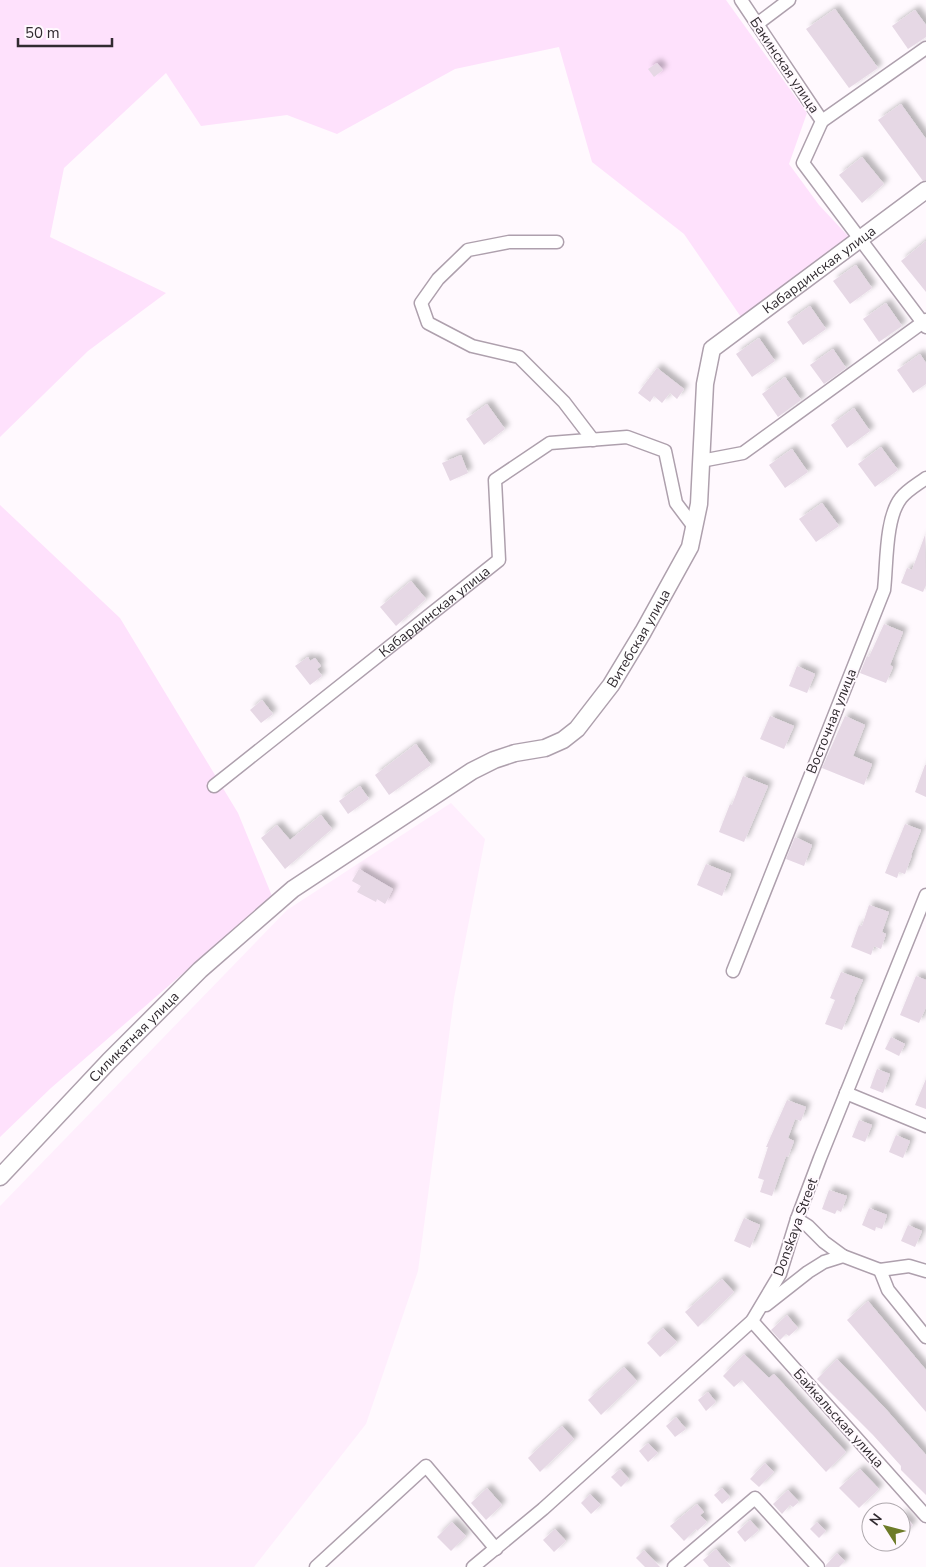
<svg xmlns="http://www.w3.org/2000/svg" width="926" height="1567" font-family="'Nunito Sans',sans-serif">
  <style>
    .built { fill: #ffeefd }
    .green { fill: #fee1fc }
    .building { fill: #e6d8e5; filter: url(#shadow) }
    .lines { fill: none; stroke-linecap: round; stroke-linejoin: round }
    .minor-casing { stroke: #aea0ad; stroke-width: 15 }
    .tertiary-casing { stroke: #aea0ad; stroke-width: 19 }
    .minor { stroke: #fff; stroke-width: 12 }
    .tertiary { stroke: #fff; stroke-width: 16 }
    .labels { text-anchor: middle; stroke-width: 4; stroke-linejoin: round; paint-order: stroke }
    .street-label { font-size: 14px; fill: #312b30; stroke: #fff9fe }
  </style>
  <defs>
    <filter id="shadow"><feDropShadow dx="4.5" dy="-4.5" stdDeviation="2.5" flood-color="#0004"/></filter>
  </defs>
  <rect width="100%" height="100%" fill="#fff9fe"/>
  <path class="built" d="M451 803 485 839 454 998 418 1271 366 1424 254 1567H0V1206L287 910Z"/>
  <g class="green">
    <path d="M0 0H726L807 113 789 164 819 205 849 237 743 320 684 234 592 162 559 47 455 69 337 134 287 115 201 126 166 73 64 168 50 237 166 293 88 351 0 437Z"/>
    <path d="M0 505 120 618 238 813 272 896 51 1088 0 1137Z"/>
  </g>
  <g class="building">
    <path d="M835 9 878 68 849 88 806 29Z"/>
    <path d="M915 10 926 25V37L908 49 892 26Z"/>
    <path d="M657 63 663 70 654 77 648 69Z"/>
    <path d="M901 104 926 139V180L923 181 878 120Z"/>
    <path d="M862 157 884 184 862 203 839 175Z"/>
    <path d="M926 241V292L901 261Z"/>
    <path d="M856 265 872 288 850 304 833 281Z"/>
    <path d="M886 303 902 326 879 342 863 319Z"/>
    <path d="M810 306 826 329 803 345 787 322Z"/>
    <path d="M759 338 775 361 752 377 736 354Z"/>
    <path d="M833 349 846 368 824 384 810 365Z"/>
    <path d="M920 354 926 363V384L913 393 897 370Z"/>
    <path d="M657 368 684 389 677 399 670 393 662 403 654 396 650 402 638 393Z"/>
    <path d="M785 377 801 400 778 417 762 394Z"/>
    <path d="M487 404 505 429 484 445 466 419Z"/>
    <path d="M854 408 870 431 847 448 831 425Z"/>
    <path d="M881 447 898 470 875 487 858 464Z"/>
    <path d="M792 449 808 472 785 488 769 465Z"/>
    <path d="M461 455 468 473 450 481 442 463Z"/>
    <path d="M822 503 839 526 816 542 799 519Z"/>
    <path d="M925 535 926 585 923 592 901 583 907 568 912 570Z"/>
    <path d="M411 581 426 599 396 626 380 607Z"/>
    <path d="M884 624 903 632 890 665 893 667 886 683 860 673 867 656 869 657Z"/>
    <path d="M308 657 310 661 315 658 321 666 317 669 322 676 310 685 295 666Z"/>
    <path d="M797 666 815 674 807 693 789 686Z"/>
    <path d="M262 700 273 714 261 723 250 710Z"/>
    <path d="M770 716 794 726 784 749 760 739Z"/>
    <path d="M845 716 865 725 853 756 872 764 864 785 822 768Z"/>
    <path d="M416 744 431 765 389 795 375 775Z"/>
    <path d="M925 765H926V797L915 792Z"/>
    <path d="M743 776 768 786 744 842 719 832 730 804 732 805Z"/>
    <path d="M360 786 369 799 348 814 339 801Z"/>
    <path d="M321 815 332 829 285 869 261 838 277 825 290 840Z"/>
    <path d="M905 824 921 830 911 855H912L905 874 899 872 897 878 885 873Z"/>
    <path d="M795 837 812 845 804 866 786 859Z"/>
    <path d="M706 864 731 874 722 896 697 885Z"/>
    <path d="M359 869 393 889 385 904 377 899 376 902 357 892 361 886 352 881Z"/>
    <path d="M869 905 889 912 882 932 886 934 881 949 874 946 871 955 851 947 859 925 862 926Z"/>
    <path d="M841 972 863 980 854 999 855 1000 842 1030 825 1024 835 1000 830 998Z"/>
    <path d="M916 976 926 980V1007L919 1023 900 1015Z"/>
    <path d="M891 1037 905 1044 899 1056 885 1049Z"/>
    <path d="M877 1069 890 1074 883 1093 870 1088Z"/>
    <path d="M926 1079V1109L915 1105Z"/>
    <path d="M787 1100 806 1107 801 1121 795 1119 788 1138 794 1141 788 1157 786 1156 772 1196 760 1192 764 1180 758 1178 768 1147H766Z"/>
    <path d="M859 1120 872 1125 865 1142 852 1137Z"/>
    <path d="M896 1135 910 1141 903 1158 889 1152Z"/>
    <path d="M829 1190 847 1196 841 1212 837 1210 835 1214 822 1209Z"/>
    <path d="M869 1208 887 1215 882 1229 876 1227 875 1231 862 1225Z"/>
    <path d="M744 1218 760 1225 750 1248 734 1241Z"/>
    <path d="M908 1225 922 1231 915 1247 901 1241Z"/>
    <path d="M722 1279 734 1292 698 1327 685 1312Z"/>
    <path d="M868 1301 926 1370V1412L847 1320Z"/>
    <path d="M787 1315 798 1328 789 1336 786 1334 780 1340 771 1330Z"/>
    <path d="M663 1328 677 1342 660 1357 647 1343Z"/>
    <path d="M744 1354 769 1378 774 1374 846 1452 826 1472 742 1380 734 1387 723 1376Z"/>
    <path d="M837 1359 884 1407 926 1455V1495L901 1470V1466L873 1435 817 1379Z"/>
    <path d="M624 1367 637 1381 601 1415 588 1400Z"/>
    <path d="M708 1392 716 1402 706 1411 698 1400Z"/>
    <path d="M676 1417 686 1429 675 1437 666 1426Z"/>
    <path d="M562 1426 574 1439 540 1472 528 1458Z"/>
    <path d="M648 1443 658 1453 648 1462 639 1451Z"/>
    <path d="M765 1463 774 1472 759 1487 750 1479Z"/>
    <path d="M620 1469 629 1479 621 1487 611 1477Z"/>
    <path d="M860 1469 879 1489 859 1508 839 1488Z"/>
    <path d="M487 1488 502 1505 486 1520 471 1503Z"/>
    <path d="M722 1488 730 1497 722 1504 714 1495Z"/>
    <path d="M788 1490 799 1502 793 1507 790 1505 782 1514 773 1504Z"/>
    <path d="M590 1494 601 1505 591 1514 581 1503Z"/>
    <path d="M697 1504 704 1512 700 1515 707 1522 697 1531 696 1529 684 1541 670 1526Z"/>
    <path d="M901 1512 913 1525 901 1536Z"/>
    <path d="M750 1520 759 1530 745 1542 737 1532Z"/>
    <path d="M452 1522 466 1536 451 1551 437 1537Z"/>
    <path d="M817 1522 826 1531 819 1538 810 1529Z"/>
    <path d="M555 1529 566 1541 554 1552 543 1540Z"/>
    <path d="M716 1549 731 1567H709L703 1560Z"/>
    <path d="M644 1550 660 1567H645L636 1558Z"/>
    <path d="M837 1553 845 1561 839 1567H826V1565Z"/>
  </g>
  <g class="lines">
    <defs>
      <g id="minor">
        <path d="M741 0 822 121 803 163 926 327"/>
        <path d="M757 24 789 0"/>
        <path d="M822 121 926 48"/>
        <path d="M557 242H509L468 250 438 279 421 303 428 323 472 346 519 357 564 402 593 440"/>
        <path d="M701 461 743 453 926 320"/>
        <path id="s1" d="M214 786 499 560 495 480 550 443 627 437 665 451 676 503 694 527"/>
        <path d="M733 971 884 590C887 565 885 518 901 498 907 490 918 484 926 478"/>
        <path d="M846 1093 926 1126"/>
        <path d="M797 1219 808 1226 824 1242 843 1256 880 1270 909 1266 926 1271"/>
        <path d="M880 1270 888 1290 926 1337"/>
        <path d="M766 1305 808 1272 824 1262 843 1256"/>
        <path d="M752 1321 926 1516"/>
        <path d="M316 1567 426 1466 496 1549"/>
        <path d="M473 1567 543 1509 752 1321 780 1274 797 1219 820 1158 926 895"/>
        <path d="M674 1567 755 1498 818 1567"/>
      </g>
      <g id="tertiary">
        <path id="s2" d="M0 1177 109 1061 200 970 293 889 472 771 494 760 515 753 545 748 563 740 577 729 611 685 643 632 690 547 699 504 705 384 712 349 926 190"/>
      </g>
    </defs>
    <use href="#minor" class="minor-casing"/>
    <use href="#tertiary" class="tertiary-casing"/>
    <use href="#minor" class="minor"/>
    <use href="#tertiary" class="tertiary"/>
  </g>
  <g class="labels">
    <g class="street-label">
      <text transform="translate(785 65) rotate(56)" y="5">Бакинская улица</text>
      <text dy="5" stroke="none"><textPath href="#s2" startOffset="1288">Кабардинская улица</textPath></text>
      <text dy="5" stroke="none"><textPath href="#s1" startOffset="281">Кабардинская улица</textPath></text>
      <text dy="5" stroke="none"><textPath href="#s2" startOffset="850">Витебская улица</textPath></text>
      <text transform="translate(831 721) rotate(-68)" y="5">Восточная улица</text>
      <text dy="5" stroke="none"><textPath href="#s2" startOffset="194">Силикатная улица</textPath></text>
      <text transform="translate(795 1227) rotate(-70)" y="5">Donskaya Street</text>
      <text transform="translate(839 1418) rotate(48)" y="5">Байкальская улица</text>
    </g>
  </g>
  <g transform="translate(886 1527) rotate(306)"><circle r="24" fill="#fff9fe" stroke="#ada7ac"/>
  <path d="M0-4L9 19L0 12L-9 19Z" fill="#6d7b28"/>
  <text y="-8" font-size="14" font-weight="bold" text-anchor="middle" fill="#312b30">N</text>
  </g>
  <path d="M18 38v8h94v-8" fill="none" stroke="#312b30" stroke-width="2.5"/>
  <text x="25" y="38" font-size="15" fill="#312b30" stroke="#fff9fe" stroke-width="4" paint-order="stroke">50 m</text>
</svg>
